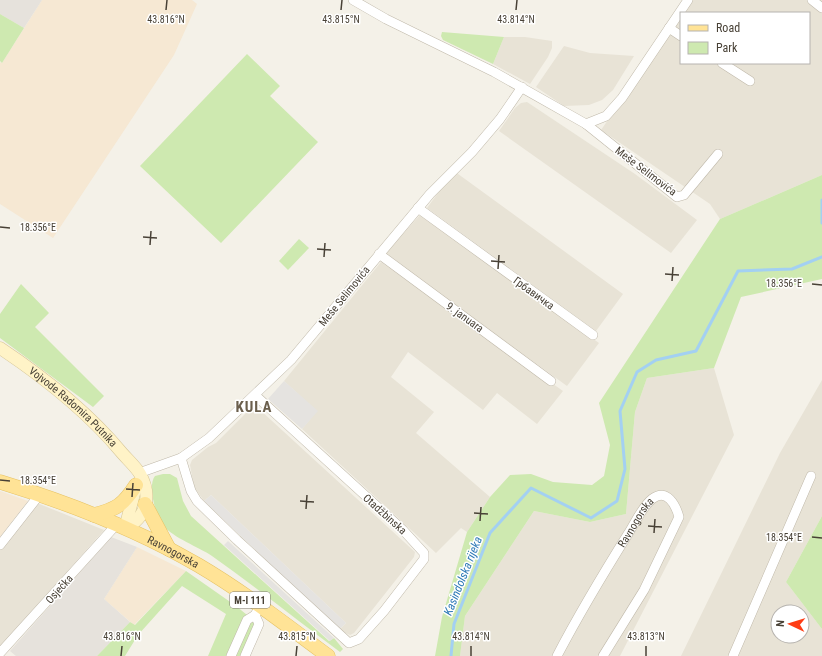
<svg xmlns="http://www.w3.org/2000/svg" width="822" height="656" font-family="'Roboto Condensed',sans-serif">
  <style>
    .residential { fill: #e8e3d6; fill-rule: evenodd }
    .commercial { fill: #f6e8d3 }
    .industrial { fill: #e6e2dc }
    .green { fill: #cee9b0 }
    .parking { fill: #e5e3e0 }
    .lines { fill: none; stroke-linecap: round; stroke-linejoin: round }
    .stream { stroke: #a3d0f2; stroke-width: 3 }
    .minor-casing { stroke: #c0b9aa; stroke-width: 10 }
    .secondary-casing { stroke: #d5c597; stroke-width: 13 }
    .primary-casing { stroke: #e6c264; stroke-width: 15 }
    .minor { stroke: #fff; stroke-width: 9 }
    .secondary { stroke: #fff3c7; stroke-width: 12 }
    .primary { stroke: #ffe396; stroke-width: 14 }
    .ticks { fill: none; stroke: #484136; stroke-width: 1.5 }
    .labels { text-anchor: middle; stroke-width: 3; stroke-linejoin: round; paint-order: stroke }
    .shield { fill: #fff; stroke: #7f7a72; stroke-width: 1 }
    .shield-label { font-size: 10px; font-weight: bold; fill: #484136 }
    .street-label { font-size: 11px; fill: #484136; stroke: #fff }
    .water-label { font-size: 12px; font-style: italic; fill: #2d79b6; stroke: #fff }
    .district-label { font-size: 15px; font-weight: bold; letter-spacing: 1px; fill: #6b5f4d; stroke: #fff }
    .ticks-label { font-size: 10px; text-anchor: middle; fill: #484136; stroke: #fff; stroke-width: 3; stroke-linejoin: round; paint-order: stroke }
  </style>
  <rect width="100%" height="100%" fill="#f4f1e8"/>
  <g class="residential">
    <path d="M691 0H822V175L720 219 710 204 601 130 681 15V63H809V13H682Z"/>
    <path d="M504 37H525L552 41V48L548 57 530 84 493 64Z"/>
    <path d="M564 46 590 53 634 56 613 90 602 100 589 105 564 106 536 87Z"/>
    <path d="M527 102 635 174 697 220 671 253 499 131 515 108 521 103Z"/>
    <path d="M454 171 623 294 596 331 427 208Z"/>
    <path d="M420 215 599 343 567 386 385 254Z"/>
    <path d="M381 262 563 391 537 424 497 393 483 410 408 352 391 377 434 412 416 433 490 497 467 532 461 528 436 553 302 429 317 411 284 381Z"/>
    <path d="M714 368 734 435 620 656H460L465 616 534 511 590 522 626 514 635 412 647 378Z"/>
    <path d="M822 380V516L786 582 822 629V656H681L780 453ZM778 612H802V636H778Z"/>
    <path d="M259 409 415 552 414 557 354 633 350 635 339 630 346 623 211 495 204 501 194 487 190 465 192 460 208 447 216 443 246 413Z"/>
    <path d="M37 503 104 530 0 647V550Z"/>
  </g>
  <g class="commercial">
    <path d="M42 0H192L197 4 174 55 53 238 0 204V62L2 63Z"/>
    <path d="M0 491 28 501 0 537Z"/>
    <path d="M137 547 186 571 134 625 104 599Z"/>
  </g>
  <g class="industrial">
    <path d="M0 0H42L24 28 0 14Z"/>
    <path d="M111 537 137 547 104 599 130 622 97 656H16L10 651Z"/>
  </g>
  <g class="green">
    <path d="M0 14 24 28 2 63 0 61Z"/>
    <path d="M442 32 504 37 493 64 443 40 441 36Z"/>
    <path d="M247 54 280 86 270 96 318 142 221 243 140 166Z"/>
    <path d="M822 175V279L741 297 714 368 647 378 635 412 626 514 590 522 534 511 465 616 460 656H435L442 617 467 532 490 497 510 475 531 474 553 482 592 485 604 476 610 445 599 403 720 219Z"/>
    <path d="M299 239 309 248 288 270 279 261Z"/>
    <path d="M21 284 49 313 35 327 104 396 93 407 0 338V314Z"/>
    <path d="M163 474H170L177 478 183 501 191 516 329 641 334 638 343 649 340 652C297 620 256 587 212 556 199 547 173 538 163 525 156 516 147 486 155 476Z"/>
    <path d="M822 516V629L786 582Z"/>
    <path d="M186 571 236 606 262 627 250 656H208L226 614 182 586 138 635 125 656H97L130 622 135 625Z"/>
  </g>
  <g class="parking">
    <path d="M284 381 318 411 302 429 268 399Z"/>
    <path d="M211 495 346 623 339 630 204 501Z"/>
    <path d="M228 541 334 638 330 641 224 545Z"/>
  </g>
  <g class="lines">
    <g class="stream">
      <path d="M822 200V223"/>
      <path d="M451 656 454 624 490 533 531 488 591 518 617 501 625 469 620 411 637 372 656 360 696 351 738 271 792 269 822 257"/>
    </g>
    <defs>
      <g id="minor">
        <path d="M353 0 386 19 494 72 586 124 606 116 622 98 688 0"/>
        <path d="M812 0 822 8"/>
        <path d="M669 28 681 36"/>
        <path d="M722 63 750 81"/>
        <path d="M586 124 677 197 684 195 718 154"/>
        <path d="M418 208 593 335"/>
        <path d="M379 254 551 381"/>
        <path d="M181 458 191 491 197 501 237 540 349 643 359 639 384 611 424 559V553L403 530 255 395"/>
        <path d="M139 473 181 458 209 438 291 360 430 194 472 152 500 119 522 87"/>
        <path d="M0 545 40 494"/>
        <path d="M0 653 117 524"/>
        <path d="M231 656 247 620 255 615"/>
        <path d="M245 656 259 624 255 615 260 606"/>
        <path id="s1" d="M557 656C579 614 603 574 628 534 635 523 642 507 652 499 667 487 676 506 679 517L644 590 603 656"/>
        <path d="M733 656 811 476"/>
      </g>
      <g id="secondary">
        <path id="s2" d="M0 348C45 378 88 412 122 453 128 460 136 467 140 474 152 495 147 518 125 528"/>
        <path d="M125 528 136 486"/>
      </g>
      <g id="primary">
        <path id="s3" d="M0 482C69 503 136 529 198 565 244 592 286 625 328 656"/>
        <path d="M145 504 169 549"/>
        <path d="M94 515C117 509 123 505 136 485"/>
      </g>
    </defs>
    <use href="#minor" class="minor-casing"/>
    <use href="#secondary" class="secondary-casing"/>
    <use href="#primary" class="primary-casing"/>
    <use href="#minor" class="minor"/>
    <use href="#secondary" class="secondary"/>
    <use href="#primary" class="primary"/>
  </g>
  <path class="ticks" d="M166 10 167 0M341 10 342 0M516 10 517 0M0 227 10 228M143 237 157 238M150 245 151 231M317 249 331 250M324 257 325 243M491 261 505 262M498 269 499 255M665 274 679 275M672 281 673 267M812 284 822 285M0 480 10 481M126 489 140 490M132 497 133 483M300 501 314 502M306 509 307 495M474 513 488 514M480 521 481 507M648 526 662 527M654 533 655 519M812 537 822 538M121 656 122 646M296 656 297 646M471 656V646M646 656V646"/>
  <g class="labels">
    <rect class="shield" x="230" y="592" width="40" height="16" rx="3"/>
    <g class="shield-label">
      <text x="250" y="604">M-I 111</text>
    </g>
    <g class="street-label">
      <text transform="translate(646 171) rotate(37)" y="4">Meše Selimovića</text>
      <text transform="translate(534 293) rotate(36)" y="4">Грбавичка</text>
      <text transform="translate(344 296) rotate(-51)" y="4">Meše Selimovića</text>
      <text transform="translate(465 317) rotate(36)" y="4">9. januara</text>
      <text dy="4" stroke="none"><textPath href="#s2" startOffset="94">Vojvode Radomira Putnika</textPath></text>
      <text transform="translate(385 514) rotate(42)" y="4">Otadžbinska</text>
      <text dy="4" stroke="none"><textPath href="#s1" startOffset="155">Ravnogorska</textPath></text>
      <text dy="4" stroke="none"><textPath href="#s3" startOffset="187">Ravnogorska</textPath></text>
      <text transform="translate(59 589) rotate(-48)" y="4">Osječka</text>
    </g>
    <g class="water-label">
      <text transform="translate(463 576) rotate(-68)" y="4">Kasindolska rijeka</text>
    </g>
    <g class="district-label">
      <text x="254" y="412">KULA</text>
    </g>
  </g>
  <g class="ticks-label">
    <text x="166" y="23">43.816°N</text>
    <text x="341" y="23">43.815°N</text>
    <text x="516" y="23">43.814°N</text>
    <text x="38" y="231">18.356°E</text>
    <text x="784" y="287">18.356°E</text>
    <text x="38" y="484">18.354°E</text>
    <text x="784" y="541">18.354°E</text>
    <text x="122" y="640">43.816°N</text>
    <text x="297" y="640">43.815°N</text>
    <text x="471" y="640">43.814°N</text>
    <text x="646" y="640">43.813°N</text>
  </g>
  <rect x="680" y="12" width="130" height="52" fill="#ffffff" stroke="#b6b3af"/>
  <rect x="688" y="25" width="20" height="6" fill="#ffe396" stroke="#b6b3af"/>
  <text x="716" y="32" font-size="12" fill="#484136">Road</text>
  <rect x="688" y="42" width="20" height="12" fill="#cee9b0" stroke="#b6b3af"/>
  <text x="716" y="52" font-size="12" fill="#484136">Park</text>
  <g transform="translate(790 624) rotate(274)"><circle r="19" fill="#ffffff" stroke="#b6b3af"/>
  <path d="M0-3L7 15L0 10L-7 15Z" fill="#fe3d15"/>
  <text y="-6" font-size="11" font-weight="bold" text-anchor="middle" fill="#484136">N</text>
  </g>
</svg>
